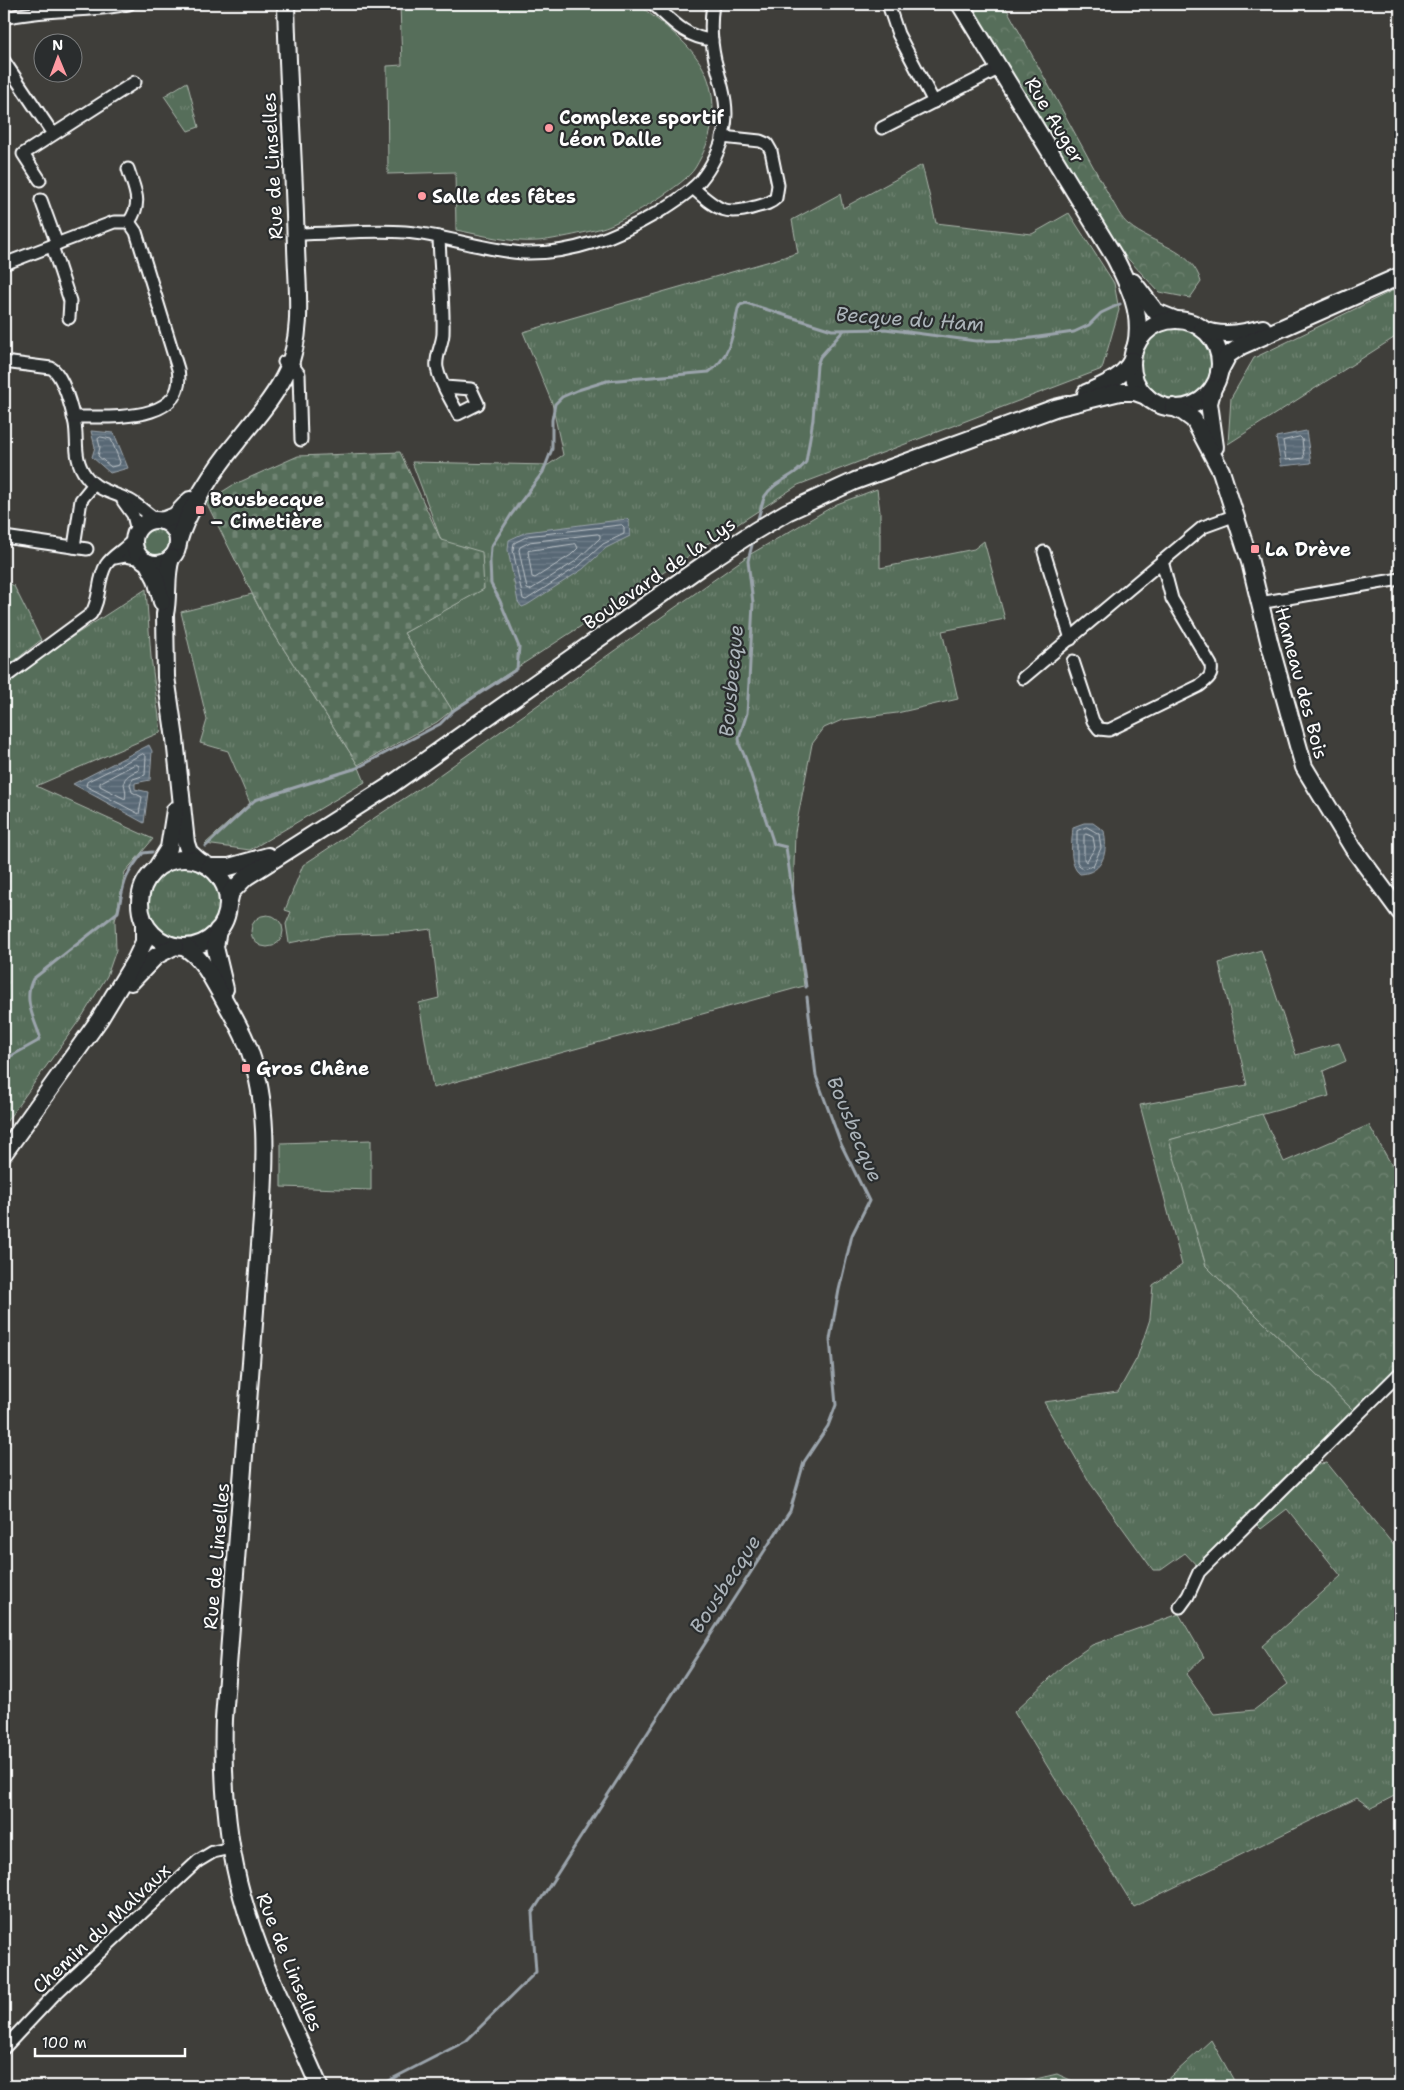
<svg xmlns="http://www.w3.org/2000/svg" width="1404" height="2090" font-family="'Shantell Sans',sans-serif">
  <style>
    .grass { fill: url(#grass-tufts); stroke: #abb6ac }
    .forest { fill: url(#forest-crowns); stroke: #abb6ac }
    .cemetery { fill: url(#cemetery-stones); stroke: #abb6ac }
    .pitch { fill: #576e5a; stroke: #abb6ac }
    .water { fill: url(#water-rules); stroke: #9ba4ac }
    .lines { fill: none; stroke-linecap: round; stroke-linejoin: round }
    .shore { stroke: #bcc3c8; stroke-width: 1 }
    .stream { stroke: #9ba4ac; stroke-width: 3 }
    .street-casing { stroke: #fff; stroke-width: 15 }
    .secondary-casing { stroke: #fff; stroke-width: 20 }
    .street { stroke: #2a2d2e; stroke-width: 11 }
    .secondary { stroke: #2a2d2e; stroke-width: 16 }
    .poi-dot { fill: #ff9aa2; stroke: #2a2d2e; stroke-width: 2 }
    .labels { text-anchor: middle; stroke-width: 4.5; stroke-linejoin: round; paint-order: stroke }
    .poi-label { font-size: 19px; font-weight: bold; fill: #fff; stroke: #2a2d2e; text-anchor: start }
    .street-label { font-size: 19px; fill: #fff; stroke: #2a2d2e }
    .water-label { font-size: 20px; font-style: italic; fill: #acb4ba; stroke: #2a2d2e }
  </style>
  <defs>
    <pattern id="grass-tufts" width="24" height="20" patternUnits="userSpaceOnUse" patternTransform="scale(1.25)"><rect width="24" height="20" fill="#576e5a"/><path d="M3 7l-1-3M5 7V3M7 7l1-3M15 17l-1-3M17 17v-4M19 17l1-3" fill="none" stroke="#708473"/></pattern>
    <pattern id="forest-crowns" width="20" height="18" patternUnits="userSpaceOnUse" patternTransform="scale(1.25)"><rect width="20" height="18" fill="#576e5a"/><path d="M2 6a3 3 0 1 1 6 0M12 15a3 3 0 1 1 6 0" fill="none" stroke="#708473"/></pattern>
    <pattern id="cemetery-stones" width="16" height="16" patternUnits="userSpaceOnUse" patternTransform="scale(1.25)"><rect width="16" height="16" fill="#576e5a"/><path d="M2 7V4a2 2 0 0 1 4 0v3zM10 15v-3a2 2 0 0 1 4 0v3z" fill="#708473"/></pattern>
    <pattern id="water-rules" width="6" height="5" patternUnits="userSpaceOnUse" patternTransform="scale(1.25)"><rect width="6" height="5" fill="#586875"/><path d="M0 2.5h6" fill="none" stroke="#717f8a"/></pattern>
  </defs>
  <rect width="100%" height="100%" fill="#3f3e3a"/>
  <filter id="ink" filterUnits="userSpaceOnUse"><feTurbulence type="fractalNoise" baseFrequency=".02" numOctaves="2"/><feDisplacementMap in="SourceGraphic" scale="10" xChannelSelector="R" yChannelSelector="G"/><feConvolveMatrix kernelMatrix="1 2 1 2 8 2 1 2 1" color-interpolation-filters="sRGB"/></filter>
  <g filter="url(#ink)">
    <g class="grass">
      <path d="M187 82 199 127 188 131 164 96Z"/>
      <path d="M922 165 936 223 1032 234 1069 213 1114 283 1119 310 1102 369 798 485 452 710 404 633 484 588 441 540 412 462 548 465 563 455 552 403 523 332 798 253 792 220 840 194 843 208Z"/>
      <path d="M1400 287V334L1228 444 1231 398 1254 358Z"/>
      <circle cx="1175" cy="364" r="37"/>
      <path d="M877 489 880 512V568L974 549 984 541 1005 619 942 631 958 699 897 713 842 720 824 728 812 744 795 832 793 899 804 986 433 1088 419 1003 439 998 431 929 408 932 330 935 289 943 286 924 291 912 285 910 303 865 435 778 749 555 837 504Z"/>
      <circle cx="156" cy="542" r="15"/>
      <path d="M4 580 14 586 41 640 4 669Z"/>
      <path d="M146 589 151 657 161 732 36 786 153 839 125 872 115 921 116 950 107 976 83 1015 4 1125V687L52 650Z"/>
      <path d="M252 594 267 623 358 765 365 782 250 850 205 844 250 803 228 751 200 743 207 720 181 612Z"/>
      <circle cx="183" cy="903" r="37"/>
      <path d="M1261 950 1296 1055 1339 1043 1346 1061 1323 1071 1329 1096 1170 1140 1206 1266 1354 1411 1198 1567 1185 1553 1161 1570H1153L1090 1483 1044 1402 1118 1392 1137 1358 1150 1319 1153 1285 1182 1265 1140 1105 1247 1085 1219 963Z"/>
      <path d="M1327 1463 1400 1553V1793L1371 1808 1357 1798 1134 1907 1014 1712 1065 1664 1092 1645 1179 1614 1204 1657 1186 1674 1214 1714 1254 1710 1288 1684 1262 1646 1341 1576 1287 1509 1261 1529 1255 1523 1312 1465Z"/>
      <path d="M1211 2040 1237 2086H1161Z"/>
      <path d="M1057 2074 1084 2086H1023V2082Z"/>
    </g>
    <g class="forest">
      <path d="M970 4H1004L1111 199C1116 207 1121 219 1129 225 1153 245 1192 248 1201 282L1190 298 1159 292 1116 246Z"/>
      <path d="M1262 1114 1284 1162 1369 1125 1400 1180V1365L1354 1411 1206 1266 1169 1140Z"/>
    </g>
    <path class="cemetery" d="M400 452 441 540 482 552 484 589 404 633 452 710 437 722 358 765 267 623 206 502 233 485 298 456Z"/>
    <g class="pitch">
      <path d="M400 4H638C662 24 693 44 706 74 719 105 713 139 695 168 685 185 628 218 608 226 595 231 552 240 538 241 511 243 482 235 456 230L455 172 388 174 387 66 402 65Z"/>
      <circle cx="267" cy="931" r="16"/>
      <path d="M371 1140V1190L281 1187V1143Z"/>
    </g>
    <g class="water">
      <path d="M91 431 114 433 128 468 110 473 92 457 95 447Z"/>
      <path d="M1306 431 1311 463 1281 466 1276 437Z"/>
      <path d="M627 519 629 521 630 536 606 548 583 569 527 605 522 607 518 602 508 550 509 540 526 532Z"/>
      <path d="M149 745 152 751 150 780 135 783V789L148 792 144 823 73 784Z"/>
      <path d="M1084 823H1093L1104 831C1108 851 1104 873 1080 874 1068 865 1072 841 1073 827Z"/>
    </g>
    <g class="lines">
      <g class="shore">
        <path d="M101 437 111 439 120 462 119 465 111 467 98 456 100 447 98 439Z"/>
        <path d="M1300 437 1302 439 1304 458 1286 460 1283 441Z"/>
        <path d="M622 525 624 527V534L603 544 580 565 526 600 523 599 513 550 514 543 528 536Z"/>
        <path d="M598 534 600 535V538L576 561 530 590 527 589 519 550 520 547 530 542Z"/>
        <path d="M576 544 578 548 571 555 535 578 532 577 528 551Z"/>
        <path d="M143 754 146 756 145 775 133 779 130 784 132 792 142 797 139 814 86 786 87 782Z"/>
        <path d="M136 764 139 766V770C114 780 129 785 125 799L100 786V783Z"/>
        <path d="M1087 827 1099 834 1101 848 1093 866 1082 869 1077 862V831Z"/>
        <path d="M1086 834 1093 837 1095 848 1086 862 1084 859V836Z"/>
      </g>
      <g class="stream">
        <path d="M758 519C760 512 762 502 765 496 775 480 796 477 806 462L813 419 817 365 820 357 844 330"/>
        <path d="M753 541 748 561 753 603 749 682 747 713 739 738 740 746 745 757 774 844 786 847 806 987"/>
        <path d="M206 846 255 800 357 768 440 724 454 710 517 669 519 647 500 601 491 584 490 561 491 547 511 515 543 472 552 449V420L555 404 562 397 578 390 607 381 709 372C731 357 733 333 738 309L740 305 746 303 832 330 885 329 976 341 1017 340 1074 332 1089 325 1101 313 1120 304"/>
        <path d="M4 1060 38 1041 40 1036C33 1017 23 998 33 979L118 912C124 883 123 877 143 853L152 852"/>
        <path d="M378 2086 466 2041 536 1972 532 1913 790 1511 804 1462 828 1426 836 1405 830 1339 839 1290 852 1235 869 1201 841 1144 816 1076 807 997"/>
      </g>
      <defs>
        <g id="street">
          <path d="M653 4C671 20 686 38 712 40"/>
          <path d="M888 4 898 34 934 102"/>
          <path d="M4 18C45 8 88 13 129 4"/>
          <path d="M4 61 53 134"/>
          <path d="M882 128 1000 68"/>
          <path d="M40 180 23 154 135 82"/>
          <path d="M693 188C716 208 724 217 755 207 763 205 770 204 776 198L778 185 771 151 767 144 760 141 722 137"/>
          <path d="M41 200 57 244"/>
          <path d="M296 234C332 234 369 229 405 232 446 235 484 251 525 253 573 254 616 237 657 213 672 204 688 194 700 181 711 168 721 148 724 131 730 106 721 84 715 60 711 42 710 23 713 4"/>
          <path d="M439 237C440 269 444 302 443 334 442 346 435 356 437 368 440 384 451 399 458 414L478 404 471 389 445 387"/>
          <path d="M52 246 70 301 69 318"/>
          <path d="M4 264 114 222H129C143 202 135 191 128 169"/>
          <path d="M4 362 51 368C63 374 72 410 75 424 78 442 73 459 86 476 96 490 114 493 129 500 139 505 147 514 157 520"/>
          <path d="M284 362 294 367 299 374 301 440"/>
          <path d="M73 417C107 416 188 425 178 369L136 232 129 222"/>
          <path d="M123 501 133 515 137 531"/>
          <path d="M4 537 87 549"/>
          <path d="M74 547 81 500 94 484"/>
          <path d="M1044 552 1071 639"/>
          <path d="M115 558 125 556 142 559"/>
          <path d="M1259 603 1400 579"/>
          <path d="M1073 661 1093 721 1099 729 1109 730 1199 686C1208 679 1213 676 1211 665L1172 599 1162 561"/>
          <path d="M4 678 91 614C101 599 97 580 106 565 113 554 127 549 134 538"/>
          <path d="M1023 678 1203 527 1236 515"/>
          <path d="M1180 1607 1188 1596 1199 1572 1400 1373"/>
          <path d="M4 2048 53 1996 198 1861 213 1852 231 1848"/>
        </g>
        <g id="secondary">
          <path d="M960 4 1115 258C1129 286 1143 313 1136 345"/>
          <path d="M1133 282 1156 312 1176 320"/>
          <circle cx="1176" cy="364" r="44"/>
          <path d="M1202 329C1222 338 1242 333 1263 328"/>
          <path d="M1219 372 1228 355 1241 346 1400 276"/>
          <path d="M1213 388 1209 403 1215 447"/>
          <path d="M1086 393C1104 385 1123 378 1132 360"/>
          <path d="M1173 407 1183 412 1194 420 1221 471 1250 562 1270 645 1304 767 1353 848 1400 912"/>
          <circle cx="156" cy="542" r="22"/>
          <path d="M162 521 175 516 190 500"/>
          <path d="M178 543C186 512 216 467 237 442 255 419 275 397 287 371 304 332 297 288 296 247 294 165 288 85 286 4"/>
          <path d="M171 558C165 576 169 596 165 614L166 677 175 739 186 843 189 852 200 862"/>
          <path d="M147 562 156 579 162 602"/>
          <circle cx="184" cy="903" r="44"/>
          <path d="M157 867 169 848 175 810"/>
          <path d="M209 867H229L268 856"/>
          <path d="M228 905 231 892 246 877 388 787 703 565 755 531 787 512 855 481 1055 408 1120 392H1135L1146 396"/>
          <path d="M218 930 215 947 225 989"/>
          <path d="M184 947C203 958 210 976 221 994 231 1013 243 1031 250 1052 269 1105 265 1164 262 1218L224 1719C222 1779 226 1838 242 1896 260 1962 292 2023 319 2086"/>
          <path d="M131 982 156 956 175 946"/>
          <path d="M4 1153 99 1020 136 959 144 942V922"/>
        </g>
      </defs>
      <use href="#street" class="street-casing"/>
      <use href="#secondary" class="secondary-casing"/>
      <use href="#street" class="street"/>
      <use href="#secondary" class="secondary"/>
    </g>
  </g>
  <g class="poi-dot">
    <circle cx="549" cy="128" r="5"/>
    <circle cx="422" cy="196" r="5"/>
    <rect x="195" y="505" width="10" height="10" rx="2.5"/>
    <rect x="1250" y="544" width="10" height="10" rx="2.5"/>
    <rect x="241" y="1063" width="10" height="10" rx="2.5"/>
  </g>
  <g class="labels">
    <g class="poi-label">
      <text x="559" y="124">Complexe sportif<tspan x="559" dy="22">Léon Dalle</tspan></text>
      <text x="432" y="203">Salle des fêtes</text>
      <text x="210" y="506">Bousbecque<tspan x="210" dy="22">– Cimetière</tspan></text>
      <text x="1265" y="556">La Drève</text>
      <text x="256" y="1075">Gros Chêne</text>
    </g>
    <g class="street-label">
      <text transform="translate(1055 120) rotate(59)" y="7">Rue Auger</text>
      <text transform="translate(272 166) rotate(-93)" y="7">Rue de Linselles</text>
      <text transform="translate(659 573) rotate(-35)" y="7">Boulevard de la Lys</text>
      <text transform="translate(1302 683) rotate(75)" y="7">Hameau des Bois</text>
      <text transform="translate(216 1556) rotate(-85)" y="7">Rue de Linselles</text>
      <text transform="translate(101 1928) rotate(-43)" y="7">Chemin du Malvaux</text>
      <text transform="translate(290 1962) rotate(68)" y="7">Rue de Linselles</text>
    </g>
    <g class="water-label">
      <text transform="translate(910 319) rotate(4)" y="7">Becque du Ham</text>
      <text transform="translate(731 681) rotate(-85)" y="7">Bousbecque</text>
      <text transform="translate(855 1129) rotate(67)" y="7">Bousbecque</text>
      <text transform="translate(725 1584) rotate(-57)" y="7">Bousbecque</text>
    </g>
  </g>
  <rect width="1404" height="2090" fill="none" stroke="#2a2d2e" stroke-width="20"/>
  <rect x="10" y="10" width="1384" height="2070" fill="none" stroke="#fff" stroke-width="2" filter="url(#ink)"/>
  <g transform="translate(58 58) rotate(359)"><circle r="24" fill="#2a2d2e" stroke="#7f8182"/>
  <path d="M0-4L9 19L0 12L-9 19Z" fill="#ff9aa2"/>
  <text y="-8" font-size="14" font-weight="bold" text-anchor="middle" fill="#ffffff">N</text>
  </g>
  <path d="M35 2048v8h150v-8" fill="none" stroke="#ffffff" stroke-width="2.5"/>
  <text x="42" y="2048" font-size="15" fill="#ffffff" stroke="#2a2d2e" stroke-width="4" paint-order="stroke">100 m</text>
</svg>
